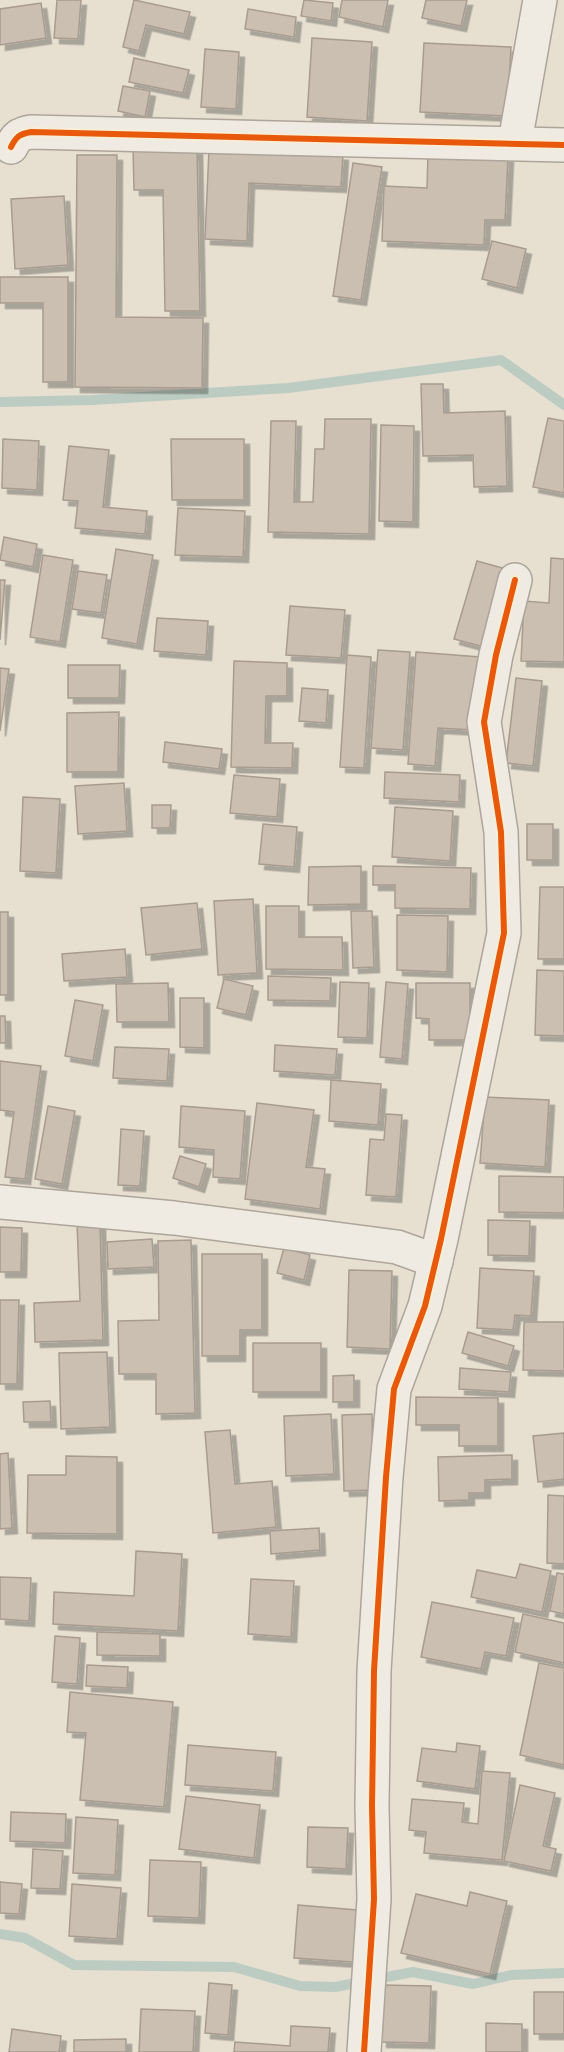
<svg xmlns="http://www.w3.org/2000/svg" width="564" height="2052" font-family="'PT Serif',serif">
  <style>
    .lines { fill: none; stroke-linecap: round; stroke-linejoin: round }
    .stream { stroke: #bcccc2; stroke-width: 10 }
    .building { fill: #cbbfb2; stroke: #a89c90; stroke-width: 1.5; filter: url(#shadow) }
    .street-casing { stroke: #ada599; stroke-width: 36 }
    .street { stroke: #efebe3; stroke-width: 33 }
    .cycleway-casing { stroke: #f7eed8; stroke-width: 10 }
    .cycleway { stroke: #e8590c; stroke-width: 6 }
  </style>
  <defs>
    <filter id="shadow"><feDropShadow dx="5.5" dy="5.5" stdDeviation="0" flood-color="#0004"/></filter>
  </defs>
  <rect width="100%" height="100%" fill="#e7e0d1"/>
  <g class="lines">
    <g class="stream">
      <path d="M0 402 93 400 288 388 501 360 564 405"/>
      <path d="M0 1934 25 1938 74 1965 234 1967 300 1986 335 1987 413 1972 473 1984 511 1975 564 1973"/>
    </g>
  </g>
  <g class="building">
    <path d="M57 0H81L78 39 54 38Z"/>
    <path d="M134 0 190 12 184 34 146 25 139 51 123 47Z"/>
    <path d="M304 0 333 3 331 21 301 16Z"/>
    <path d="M342 0H388L383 27 339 17Z"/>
    <path d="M426 0H467L461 26 422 18Z"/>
    <path d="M41 3 46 38 0 45V9Z"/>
    <path d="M248 9 296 17 294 37 245 29Z"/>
    <path d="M312 38 372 42 367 121 307 117Z"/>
    <path d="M424 43 511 47 507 116 420 112Z"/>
    <path d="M205 49 239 52 236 109 201 107Z"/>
    <path d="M134 58 189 70 183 93 129 82Z"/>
    <path d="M123 86 150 91 145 117 118 111Z"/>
    <path d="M197 146 200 311H165L163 190H134L133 147Z"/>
    <path d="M209 149 343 155 341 187 249 183 247 241 205 239Z"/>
    <path d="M428 154 508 157 505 220H485L484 245 382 241 384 186 427 188Z"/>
    <path d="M77 155H117L116 317 203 318 202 388 75 387Z"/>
    <path d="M353 163 382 167 361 300 333 296Z"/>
    <path d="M64 196 68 265 15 269 11 199Z"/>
    <path d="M492 241 526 249 517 288 482 279Z"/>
    <path d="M0 277H68V382H43V303H0Z"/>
    <path d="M421 384H443L444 413 505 411 507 486 474 487 473 455 423 456Z"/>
    <path d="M548 418 564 421V493L533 487Z"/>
    <path d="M325 419H371L369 534 268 532 271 421H296L294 502H313L315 449H324Z"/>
    <path d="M381 425 414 426 413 522 379 521Z"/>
    <path d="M3 439 39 441 37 490 2 488Z"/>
    <path d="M171 439H244V500H172Z"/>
    <path d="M69 446 109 450 103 507 147 511 145 534 75 528 78 501 63 500Z"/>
    <path d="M178 508 245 511 243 557 175 555Z"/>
    <path d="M4 537 37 544 33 567 0 560Z"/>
    <path d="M116 549 153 555 137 644 102 638Z"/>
    <path d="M43 555 73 560 60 642 30 637Z"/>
    <path d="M551 558 564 559V662L521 661 524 601 549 603Z"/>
    <path d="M477 561 510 570 488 648 454 639Z"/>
    <path d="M78 571 107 575 101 613 72 609Z"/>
    <path d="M0 580H5L0 640Z"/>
    <path d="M290 606 345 610 341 658 286 655Z"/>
    <path d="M157 618 208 621 206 655 154 651Z"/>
    <path d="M378 650 410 652 403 750 371 748Z"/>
    <path d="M416 652 480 657 474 730 438 728 435 766 408 764Z"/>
    <path d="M347 655 371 657 364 768 340 767Z"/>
    <path d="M234 661 287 663V696H266L265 743H293L292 768 231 767Z"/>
    <path d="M68 665H120L119 698H68Z"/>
    <path d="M0 668 9 669 0 731Z"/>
    <path d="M516 678 542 681 533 766 506 763Z"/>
    <path d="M302 688 328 690 326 723 299 721Z"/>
    <path d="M119 712 118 772H67V713Z"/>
    <path d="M165 742 222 749 219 769 163 762Z"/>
    <path d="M385 772 460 775 459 802 384 798Z"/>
    <path d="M234 775 280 779 277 817 230 813Z"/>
    <path d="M124 783 127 831 78 834 75 786Z"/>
    <path d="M23 797 60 799 56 873 20 871Z"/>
    <path d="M152 805H171L170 828H152Z"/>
    <path d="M395 807 453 811 450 861 392 857Z"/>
    <path d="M263 824 297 827 294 867 259 864Z"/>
    <rect x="527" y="824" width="26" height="36"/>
    <path d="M361 866V904L308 905 309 867Z"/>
    <path d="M373 866 471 868 470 909 395 908V885H373Z"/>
    <path d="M540 887H564V959H538Z"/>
    <path d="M253 899 257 973 218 975 214 901Z"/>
    <path d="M197 903 202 949 146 955 141 908Z"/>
    <path d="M266 906H299V937H342L343 970 266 969Z"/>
    <path d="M351 911H372L374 967 353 968Z"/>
    <rect x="0" y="912" width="8" height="83"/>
    <path d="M397 915 448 916 447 972 397 970Z"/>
    <path d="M125 949 127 977 64 981 62 954Z"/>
    <path d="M537 970 564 971V1036L535 1035Z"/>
    <path d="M268 976 331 978 330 1001 268 1000Z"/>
    <path d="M224 979 253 986 246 1015 217 1008Z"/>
    <path d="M340 982 369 983 367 1038 338 1037Z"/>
    <path d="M386 982 408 984 402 1059 380 1057Z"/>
    <path d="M168 983 169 1022H117L116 984Z"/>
    <path d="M416 983H470V1040H429V1019L416 1018Z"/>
    <path d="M180 998H204V1048L180 1047Z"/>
    <path d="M75 1000 103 1005 93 1061 65 1056Z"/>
    <path d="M0 1016H5L6 1043H0Z"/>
    <path d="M275 1045 337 1049 335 1075 274 1071Z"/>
    <path d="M115 1047 169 1049 167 1081 113 1078Z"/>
    <path d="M0 1061 41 1066 25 1179 5 1177 14 1112 0 1110Z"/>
    <path d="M331 1080 381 1084 378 1125 329 1121Z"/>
    <path d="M485 1097 549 1100 545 1167 480 1163Z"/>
    <path d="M257 1103 314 1110 306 1167 325 1169 320 1209 245 1199Z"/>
    <path d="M48 1106 75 1111 62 1184 35 1179Z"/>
    <path d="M181 1106 245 1111 240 1179 213 1177 214 1150 179 1147Z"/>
    <path d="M386 1114 402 1115 396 1197 366 1195 370 1139 384 1140Z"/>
    <path d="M121 1129 144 1131 140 1186 118 1185Z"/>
    <path d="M180 1156 206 1164 199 1187 173 1178Z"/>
    <path d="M499 1176 564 1177V1213L499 1212Z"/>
    <path d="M488 1220 530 1221 529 1256 488 1255Z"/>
    <path d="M77 1223H100L103 1340 35 1342 34 1303 80 1301Z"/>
    <path d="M0 1227 22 1228 21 1272H0Z"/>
    <path d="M152 1239 154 1267 108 1269 107 1242Z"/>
    <path d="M191 1240 195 1413 156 1414V1374H119L118 1321 159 1320 158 1241Z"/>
    <path d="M284 1248 310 1255 304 1280 277 1273Z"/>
    <path d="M202 1254H262V1330H240V1356H202Z"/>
    <path d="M480 1268 534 1271 531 1316 515 1315 513 1330 477 1328Z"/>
    <path d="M349 1270 392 1271 390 1349 347 1347Z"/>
    <path d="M0 1300H19L17 1384H0Z"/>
    <path d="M524 1322H564V1371L523 1370Z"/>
    <path d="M468 1332 514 1346 508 1366 462 1353Z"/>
    <rect x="253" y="1343" width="68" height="49"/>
    <path d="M107 1352 110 1427 61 1429 59 1353Z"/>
    <path d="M460 1368 511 1372 509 1392 459 1389Z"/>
    <path d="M354 1375V1402H333V1376Z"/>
    <path d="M416 1397 498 1398V1446H459V1425H416Z"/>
    <path d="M50 1401 51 1422H24L23 1402Z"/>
    <path d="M331 1414 334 1474 286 1476 284 1416Z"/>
    <path d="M372 1414 373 1490 344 1491 342 1415Z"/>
    <path d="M230 1430 235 1484 272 1481 276 1527 213 1533 205 1432Z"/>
    <path d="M564 1433V1479L538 1482 533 1436Z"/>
    <path d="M8 1453 12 1528 0 1529V1454Z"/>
    <path d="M512 1455V1479L485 1480V1493H469V1500L439 1501 438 1457Z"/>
    <path d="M66 1456 117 1457V1534L27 1533 28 1475H66Z"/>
    <path d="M548 1495 564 1496V1564L547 1563Z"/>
    <path d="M319 1528 320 1550 271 1554 270 1531Z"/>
    <path d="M136 1551 182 1554 178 1631 53 1624 54 1592 134 1596Z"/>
    <path d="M520 1564 551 1571 542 1612 471 1597 477 1570 516 1578Z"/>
    <path d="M557 1573 564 1574V1614L550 1611Z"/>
    <path d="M0 1577 31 1578 29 1621 0 1619Z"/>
    <path d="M251 1579 294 1581 291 1637 248 1634Z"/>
    <path d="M432 1602 514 1618 506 1656 485 1652 481 1669 421 1657Z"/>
    <path d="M523 1614 564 1623V1663L515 1652Z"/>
    <path d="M97 1632 160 1634V1656L97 1655Z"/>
    <path d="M55 1636 80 1638 77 1684 52 1682Z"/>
    <path d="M539 1663 564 1668V1765L520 1755Z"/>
    <path d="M87 1665 128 1667 127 1688 86 1686Z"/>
    <path d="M70 1692 173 1702 164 1807 80 1800 86 1733 67 1732Z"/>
    <path d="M457 1743 480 1746 475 1789 417 1781 422 1748 456 1752Z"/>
    <path d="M188 1745 276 1752 273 1791 185 1785Z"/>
    <path d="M482 1771 510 1773 502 1860 424 1853 426 1832 409 1830 412 1799 464 1803 462 1822 478 1824Z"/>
    <path d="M520 1785 555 1793 543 1846 556 1849 551 1871 504 1861Z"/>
    <path d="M186 1796 260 1805 254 1858 179 1849Z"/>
    <path d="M11 1812 66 1814 65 1843 10 1841Z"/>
    <path d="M76 1817 118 1820 115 1875 73 1873Z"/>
    <path d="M308 1827 348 1828 346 1869 307 1867Z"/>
    <path d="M33 1849 63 1851 60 1889 31 1888Z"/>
    <path d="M150 1860 201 1862 199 1918 148 1916Z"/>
    <path d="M0 1882 22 1884 19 1914 0 1913Z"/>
    <path d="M72 1884 121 1888 117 1939 69 1936Z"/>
    <path d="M470 1892 507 1901 490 1974 401 1953 416 1894 467 1906Z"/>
    <path d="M298 1905 357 1910 353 1962 294 1958Z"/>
    <path d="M209 1983 232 1985 228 2035 205 2033Z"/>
    <path d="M382 1985 431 1986 429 2043 381 2042Z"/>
    <rect x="534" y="1992" width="30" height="42"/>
    <path d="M141 2009 195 2011 193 2052H139Z"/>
    <path d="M486 2023 522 2024V2052H486Z"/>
    <path d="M291 2026 330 2028 328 2052H234L235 2042 290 2046Z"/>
    <path d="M12 2029 61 2036 59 2052H9Z"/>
    <path d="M126 2039V2052H74V2040Z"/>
  </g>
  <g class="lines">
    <defs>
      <g id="street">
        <path d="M515 142 540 0"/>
        <path d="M11 147C16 137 19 134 31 132L564 145"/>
        <path d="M0 1202 174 1218 397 1247 436 1261"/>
        <path d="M364 2052 374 1899 372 1806 374 1671 386 1477 394 1389 425 1306 441 1239 504 933 501 832 484 722 496 655 515 580"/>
      </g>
    </defs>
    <use href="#street" class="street-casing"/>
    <use href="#street" class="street"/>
    <defs>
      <g id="cycleway">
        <path d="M11 147C16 137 19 134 31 132L564 145"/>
        <path d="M364 2052 374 1899 372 1806 374 1671 386 1477 394 1389 425 1306 441 1239 504 933 501 832 484 722 496 655 515 580"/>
      </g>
    </defs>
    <use href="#cycleway" class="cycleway-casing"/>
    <use href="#cycleway" class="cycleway"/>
  </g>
</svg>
